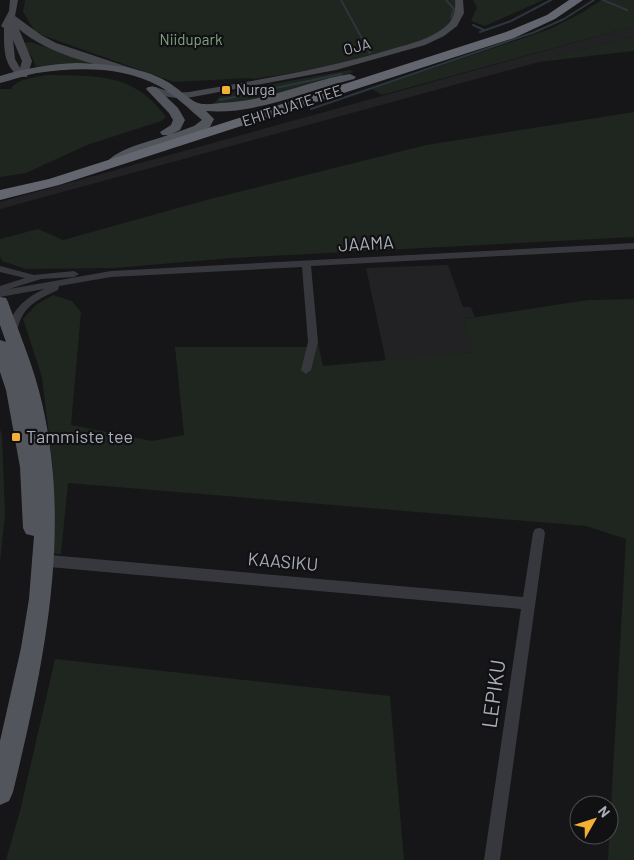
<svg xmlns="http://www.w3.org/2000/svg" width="634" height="860" font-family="Barlow,sans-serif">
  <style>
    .built { fill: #222225 }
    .green { fill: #1e261f }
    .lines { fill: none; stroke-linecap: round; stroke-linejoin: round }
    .stream { stroke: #2c353c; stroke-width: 2 }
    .street { fill: #37383d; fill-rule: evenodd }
    .secondary { fill: #45474d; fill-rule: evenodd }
    .primary { fill: #53555c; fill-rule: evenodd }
    .highway { fill: #63666e; fill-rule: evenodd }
    .poi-dot { fill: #f2b134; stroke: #111113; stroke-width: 2 }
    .labels { text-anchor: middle; stroke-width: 4.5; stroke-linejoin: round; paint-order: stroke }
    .far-park-label { font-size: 15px; fill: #7fa381; stroke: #111113 }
    .far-street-label { font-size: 15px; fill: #a8adb8; stroke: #111113 }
    .far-poi-label { font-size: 15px; fill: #a8adb8; stroke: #111113; text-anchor: start }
    .street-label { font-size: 18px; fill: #a8adb8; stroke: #111113 }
    .poi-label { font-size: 18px; fill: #a8adb8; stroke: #111113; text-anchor: start }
    .near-street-label { font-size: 21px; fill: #a8adb8; stroke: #111113 }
  </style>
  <rect width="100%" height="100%" fill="#161618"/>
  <g class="built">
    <path d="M634 26V36L0 209V202Z"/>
    <path d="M448 265 463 307H471L475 317 463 319 474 352 386 361 366 268Z"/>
  </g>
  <g class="green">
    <path d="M25 0H455C457 5 457 14 454 19 432 53 294 73 253 79L250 78 174 82 36 33 23 12Z"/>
    <path d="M473 0H543L485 26 471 21 477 7Z"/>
    <path d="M601 0H634V26L382 95 372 89 550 29 583 12Z"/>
    <path d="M634 36V51L537 62Z"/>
    <path d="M30 42 89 61 88 65 36 67 32 57 22 43Z"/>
    <path d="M350 70 354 72 253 101 213 105 219 97 240 90Z"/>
    <path d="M48 75C98 76 134 73 166 117L161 121 87 145 26 173 0 177V89H11C17 78 37 77 48 75Z"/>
    <path d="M634 112V237L232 258 114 268 26 269 2 261 0 256V239L38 229 63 240 210 199 426 145Z"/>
    <path d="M53 295 72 301 81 312 71 425 152 441 184 435 175 347H307L318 343 323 366 473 352 463 319 588 300 634 299V860H608L626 539 586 526 68 483 61 554H52L53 469 42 377 23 319 36 305Z"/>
    <path d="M0 429 2 436 5 514 0 563Z"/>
    <path d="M55 659 390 696 404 860H6L20 811Z"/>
  </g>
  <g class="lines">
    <g class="stream">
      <path d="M341 0 370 53"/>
      <path d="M446 0 454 9 451 18"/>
      <path d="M603 0 627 10"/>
      <path d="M473 25 484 30"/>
      <path d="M480 32 511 21 551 0"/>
      <path d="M220 100 341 74"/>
      <path d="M311 109 535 32 564 19 594 0"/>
    </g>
    <g class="street">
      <path d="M634 243V249L311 266 318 342 311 370 306 374 301 370 308 342 302 267 111 277 59 286 58 290C36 300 21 307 17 333L12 336 7 333C11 310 24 299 44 289L0 297V286L25 278 0 272V266L34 275 74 271 79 274 74 277 41 279 9 289 111 271Z"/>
      <path d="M539 528 543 529 545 533 500 860H484L521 609 38 566 33 564 32 560 33 556 38 554 523 597 533 533 535 529Z"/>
    </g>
    <g class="secondary">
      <path d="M10 0H18L15 16 41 35 56 43 137 70 138 72 137 74H129C93 63 49 55 19 29L32 61 27 77H19C3 64 4 48 4 28L1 26 9 11ZM13 40 22 61 20 68 15 59Z"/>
      <path d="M455 0H463L464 13 457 26 444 36 425 45 336 70 182 99 163 96 147 89 152 86 174 93 189 92C257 80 326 69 392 49 410 44 430 39 445 27 454 20 456 11 455 0Z"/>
    </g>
    <g class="primary">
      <path d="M77 63C108 64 139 66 166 81 176 86 189 100 198 103 204 105 213 104 220 103 262 102 299 85 339 76L350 74 356 77 354 79C306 91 256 115 206 111L214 119 210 127 202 132 135 156 114 166 107 162C120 147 150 142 168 135H162L160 132 171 125 173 120 169 113 148 91 146 89 148 87H156L178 108 185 120 180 130 172 134 194 126 202 120C188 108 175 95 159 86 123 66 77 67 37 73 25 75 13 80 0 83V76C25 68 51 64 77 63Z"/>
      <path d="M0 297 6 298 8 302C20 335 34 368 42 403 72 533 44 664 13 792L9 801 0 805V741L21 648 29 599 34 536 26 534 23 528 20 467 6 390 0 372V340L6 342 0 325Z"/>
    </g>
    <path class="highway" d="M569 0H583L555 19 514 38 59 185 0 200V190L49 179 506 32 547 15Z"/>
  </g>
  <g class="poi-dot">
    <rect x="221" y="85" width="10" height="10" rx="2.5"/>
    <rect x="11" y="432" width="10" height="10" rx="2.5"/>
  </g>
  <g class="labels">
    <g class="far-park-label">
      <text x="191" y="45">Niidupark</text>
    </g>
    <g class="far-street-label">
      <text transform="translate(357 47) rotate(-15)" y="5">OJA</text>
      <text transform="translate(292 106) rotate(-18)" y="5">EHITAJATE TEE</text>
    </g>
    <g class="far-poi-label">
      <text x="236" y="95">Nurga</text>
    </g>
    <g class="street-label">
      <text transform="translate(366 244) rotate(-3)" y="6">JAAMA</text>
      <text transform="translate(283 562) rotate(5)" y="6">KAASIKU</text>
    </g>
    <g class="poi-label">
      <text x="26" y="443">Tammiste tee</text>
    </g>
    <g class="near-street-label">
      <text transform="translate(494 694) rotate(-82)" y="7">LEPIKU</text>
    </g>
  </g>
  <g transform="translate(594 820) rotate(51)"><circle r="24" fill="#111113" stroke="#4d4f55"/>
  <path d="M0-4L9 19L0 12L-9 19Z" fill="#f2b134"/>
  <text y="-8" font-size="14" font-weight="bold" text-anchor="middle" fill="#a8adb8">N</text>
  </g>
</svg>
